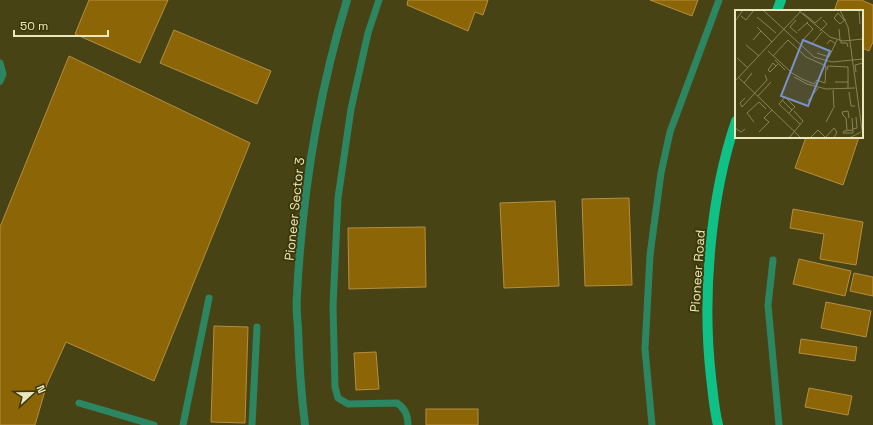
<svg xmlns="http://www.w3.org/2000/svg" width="873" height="425" font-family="'Space Grotesk',sans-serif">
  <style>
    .building { fill: #8b6506; stroke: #b58e3f }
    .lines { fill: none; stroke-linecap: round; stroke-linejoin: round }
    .lane { stroke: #2d8662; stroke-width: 7 }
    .street { stroke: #2d8662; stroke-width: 8 }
    .primary { stroke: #10c187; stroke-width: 10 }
    .labels { text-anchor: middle; stroke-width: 4; stroke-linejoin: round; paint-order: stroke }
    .street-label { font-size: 13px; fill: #eae6bd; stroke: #3e3808 }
    .inset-road { fill: none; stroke: #898458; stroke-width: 1 }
    .view { fill: #7992cc; fill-opacity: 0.15; stroke: #7992cc; stroke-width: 2 }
    .inset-edge { fill: none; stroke: #eae6bd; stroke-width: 2 }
  </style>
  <rect width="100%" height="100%" fill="#484315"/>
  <g class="building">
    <path d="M89 0H168L140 63 75 34Z"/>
    <path d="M408 0H488L483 15 475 12 468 31 407 5Z"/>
    <path d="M650 0H698L692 16Z"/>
    <path d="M838 0H861L873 5V42L869 51 862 48V11H834Z"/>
    <path d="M174 30 271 71 257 104 160 63Z"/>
    <path d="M69 56 250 143 154 381 66 342 47 384 35 425H0V227Z"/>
    <path d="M806 137H859L843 185 795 168Z"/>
    <path d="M629 198 632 285 585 286 582 199Z"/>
    <path d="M555 201 559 286 504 288 500 203Z"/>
    <path d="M793 209 863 222 856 265 820 259 824 234 790 228Z"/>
    <path d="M425 227 426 287 349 289 348 228Z"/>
    <path d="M799 259 851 271 845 296 793 284Z"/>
    <path d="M854 273 873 277V296L850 291Z"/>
    <path d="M826 302 871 311 866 337 821 328Z"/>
    <path d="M214 326 248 327 245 423 211 422Z"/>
    <path d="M801 339 857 347 855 361 799 353Z"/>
    <path d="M376 352 379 389 356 390 354 353Z"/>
    <path d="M809 388 852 396 848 415 805 407Z"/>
    <rect x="426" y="409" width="52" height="16"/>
  </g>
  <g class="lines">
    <g class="lane">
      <path d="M379 0 368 33 351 109 338 198 333 306 335 387 338 398 348 404 397 403C405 408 408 416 408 425"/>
      <path d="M0 63 3 74 0 81"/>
      <path d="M773 260 768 305 779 425"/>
      <path d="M79 403 154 425"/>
      <path d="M183 425 209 298"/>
      <path d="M252 425 257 327"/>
      <path d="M652 425 645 349 650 255 661 173 670 132 719 0"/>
    </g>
    <path class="street" d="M305 425C301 393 299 361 298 328 297 317 296 306 297 295 302 196 318 95 347 0"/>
    <g class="primary">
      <path d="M777 11 781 0"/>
      <path d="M718 425C714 409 713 393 711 377 702 297 710 197 736 121"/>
    </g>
  </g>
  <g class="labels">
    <g class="street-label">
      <text transform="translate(294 209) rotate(-84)" y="5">Pioneer Sector 3</text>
      <text transform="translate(697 271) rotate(-86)" y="5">Pioneer Road</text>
    </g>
  </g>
  <g transform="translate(735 10)">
    <rect width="128" height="128" fill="#484315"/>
    <path class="inset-road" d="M28 0 79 47 97 52 128 49M63 0 95 27 108 31 128 29M105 0 113 17 128 127M124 0 125 14M68 3 80 13 87 7M6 6 11 10 19 0M22 7 41 23M1 10 8 0M61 10 55 17 62 23M109 10 103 3 99 8 105 14 111 9M22 17 37 32M104 19 105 31M63 21 73 12M85 21 92 14 88 10M18 30 26 21M67 31 78 19 72 13M106 31V33H112L113 37M77 34 87 22M92 34 95 30 101 34M11 35 24 46M33 41 57 63 67 69 79 74 82 70 90 73 91 56 71 47 53 30 38 46M82 43 94 47 102 30M2 48 13 58M40 50 50 60M41 56 38 53 33 60 35 62 44 53M92 60 93 56 113 57V79M121 62 120 55 128 53M3 67 66 128M59 67 72 74 91 79 120 78M0 71 67 0M100 72H113M9 73 17 63M114 82 116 96H120M23 86 36 72M10 88 5 93 7 97 32 70 30 65M47 90 57 100M73 91 83 78M54 103 60 97 50 87 44 94 65 114M108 105 111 108 112 120M108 105 107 102 113 101 114 108M117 108 118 123H108L109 121 118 120M19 112 12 103 24 92 31 99M91 112 99 97 98 80M0 118 6 122 10 119M118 119 122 118 121 107M24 122 34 112 29 108 37 100M54 128 68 111 59 101M75 128 83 120 90 127M90 128 99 118 102 122 99 128M114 128 126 122"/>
    <path class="view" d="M68 30 95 41 73 96 46 86Z"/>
    <rect width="128" height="128" class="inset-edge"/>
  </g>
  <g transform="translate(32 393) rotate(68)" stroke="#3e3808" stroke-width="3" paint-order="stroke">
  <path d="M0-3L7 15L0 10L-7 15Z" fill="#eae6bd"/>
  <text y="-6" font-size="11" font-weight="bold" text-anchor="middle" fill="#eae6bd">N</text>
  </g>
  <path d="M14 30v6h94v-6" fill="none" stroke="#eae6bd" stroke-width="2"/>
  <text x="20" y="30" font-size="12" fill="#eae6bd" stroke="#3e3808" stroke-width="3" paint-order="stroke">50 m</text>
</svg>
